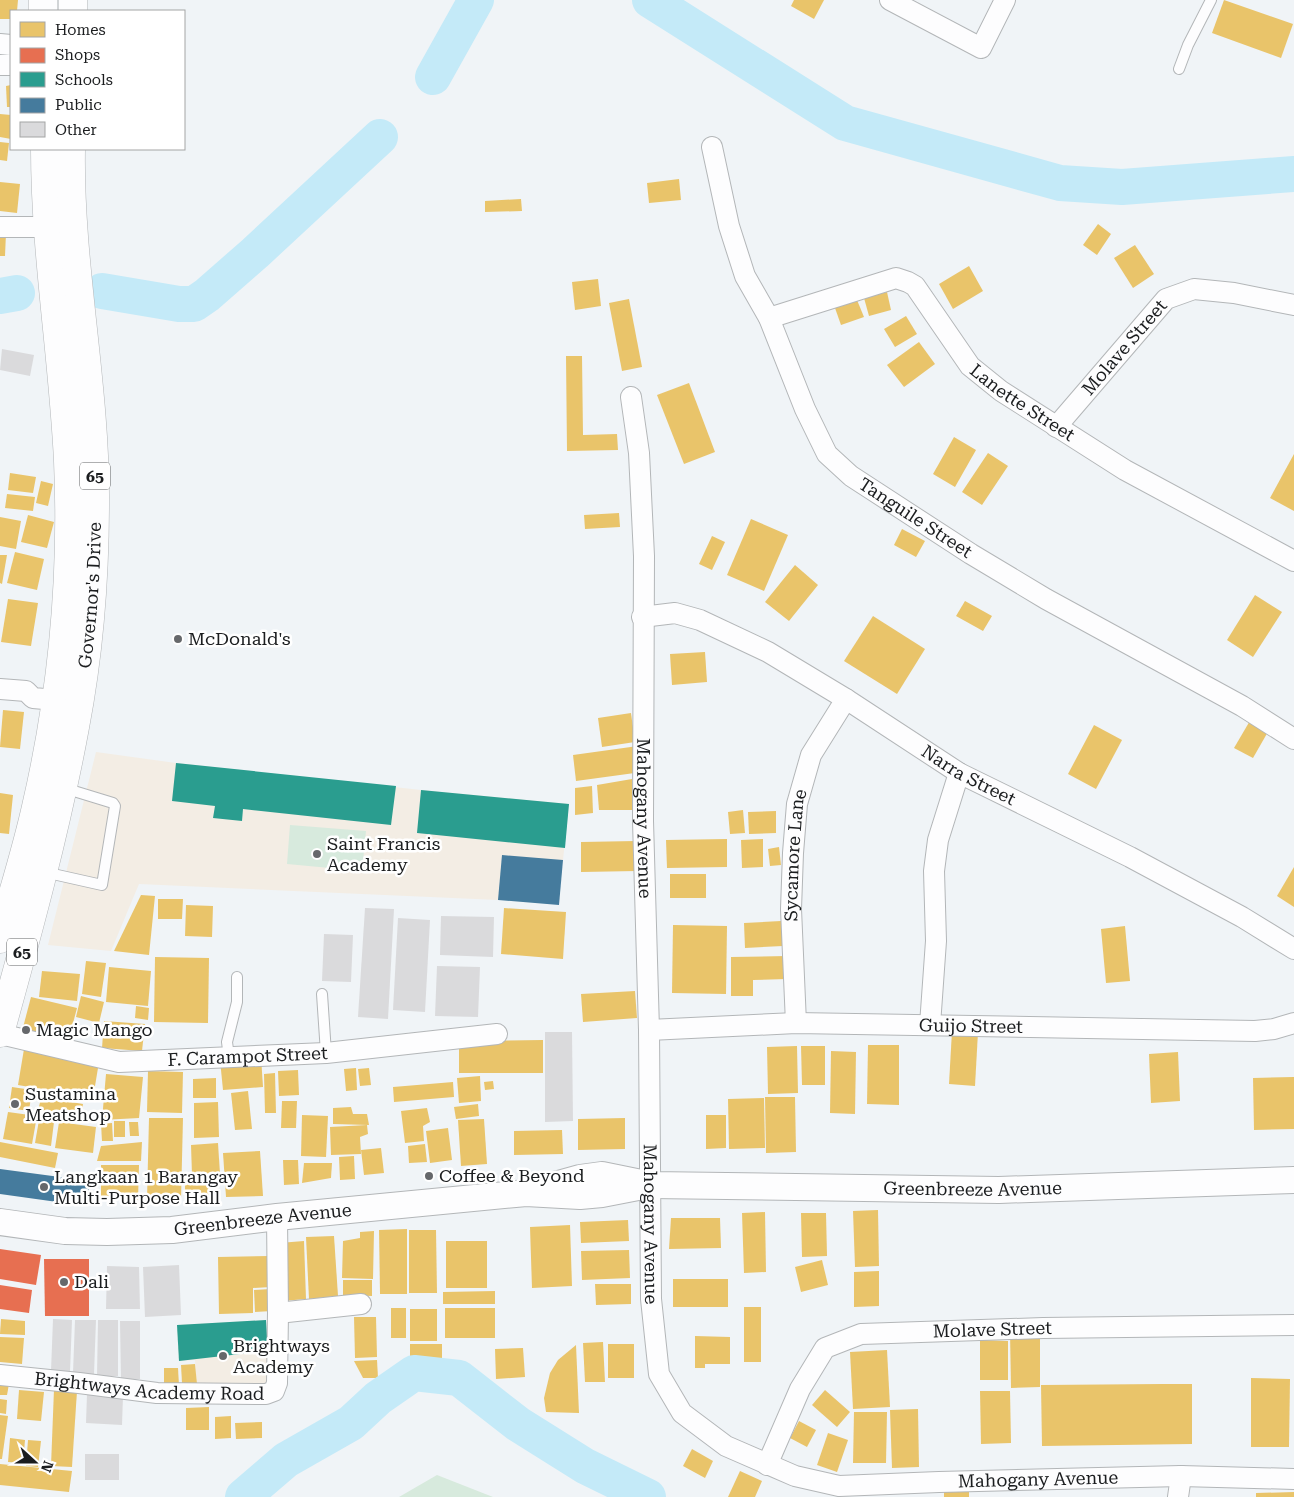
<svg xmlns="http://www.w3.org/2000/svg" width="1294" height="1497" font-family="'Roboto Serif',serif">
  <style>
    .education { fill: #f3ede4 }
    .green { fill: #d7eadd }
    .homes { fill: #e9c46a }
    .shops { fill: #e76f51 }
    .schools { fill: #2a9d8f }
    .public { fill: #457b9d }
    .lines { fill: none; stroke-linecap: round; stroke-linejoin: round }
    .river { stroke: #c4eaf8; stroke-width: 36 }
    .building { fill: #dadadc }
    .service-casing { stroke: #b3b6b8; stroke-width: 12 }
    .minor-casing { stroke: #b3b6b8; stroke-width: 22 }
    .tertiary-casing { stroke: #b3b6b8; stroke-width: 28 }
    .primary-casing { stroke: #b3b6b8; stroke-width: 29 }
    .service { stroke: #fdfdfe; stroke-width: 10 }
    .minor { stroke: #fdfdfe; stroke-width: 20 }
    .tertiary { stroke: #fdfdfe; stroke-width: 26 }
    .primary { stroke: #fdfdfe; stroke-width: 28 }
    .poi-dot { fill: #66686b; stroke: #fff; stroke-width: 2 }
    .labels { text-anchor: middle; stroke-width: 5; stroke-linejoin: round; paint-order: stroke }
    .shield { fill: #fff; stroke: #5f6162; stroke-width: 1 }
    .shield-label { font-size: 16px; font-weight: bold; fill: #1b1d1f }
    .street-label { font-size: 18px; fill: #1b1d1f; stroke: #fff }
    .poi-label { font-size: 18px; fill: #1b1d1f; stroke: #fff; text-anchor: start }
  </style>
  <rect width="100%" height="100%" fill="#f0f4f7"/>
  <g class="education">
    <path d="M96 752 176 763 421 790 569 804 563 860 498 900 139 884 111 951 48 945Z"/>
    <path d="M266 1320 269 1384 197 1388 195 1360 179 1361 177 1325Z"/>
  </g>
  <g class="green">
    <path d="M290 825 366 831 362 871 287 864Z"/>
    <path d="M437 1475 493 1497H399Z"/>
  </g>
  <g class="homes">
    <path d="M0 0H18L17 11H11V19H0Z"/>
    <path d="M794 0H824L814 19 791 6Z"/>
    <path d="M1224 0 1293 24 1281 58 1212 33Z"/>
    <path d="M11 85V107H7L6 86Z"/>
    <path d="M0 114 11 115V139L0 137Z"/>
    <path d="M0 142 9 143 7 161 0 160Z"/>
    <path d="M679 179 681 200 649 203 647 183Z"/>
    <path d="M0 182 20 184 17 213 0 211Z"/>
    <path d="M521 199 522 211 485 212V201Z"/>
    <path d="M1098 224 1111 234 1097 255 1083 245Z"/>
    <path d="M0 233H6L5 256H0Z"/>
    <path d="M1135 245 1154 274 1133 288 1114 258Z"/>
    <path d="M969 266 983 291 953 309 939 284Z"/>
    <path d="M598 279 601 306 575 310 572 282Z"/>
    <path d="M887 292 891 310 869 316 864 298Z"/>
    <path d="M629 299 642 367 622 371 609 303Z"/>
    <path d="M857 300 864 317 841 325 835 308Z"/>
    <path d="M906 316 917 334 895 347 884 329Z"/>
    <path d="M919 342 935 364 904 387 887 365Z"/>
    <path d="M566 356H582L583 435 617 434 618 450 567 451Z"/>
    <path d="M689 383 715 452 684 464 657 395Z"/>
    <path d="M954 437 976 450 955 487 933 474Z"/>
    <path d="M988 453 1008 466 982 505 962 492Z"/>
    <path d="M1294 454V511L1270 498Z"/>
    <path d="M10 473 36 477 33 493 8 490Z"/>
    <path d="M41 481 53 484 48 506 36 503Z"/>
    <path d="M7 494 35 497 33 511 5 508Z"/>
    <path d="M619 513 620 527 585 529 584 515Z"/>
    <path d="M28 515 54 522 47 548 21 542Z"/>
    <path d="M0 517 21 521 16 549 0 546Z"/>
    <path d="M751 519 788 535 764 591 727 575Z"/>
    <path d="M902 529 925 541 916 557 894 545Z"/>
    <path d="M712 536 725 542 712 570 699 564Z"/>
    <path d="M15 552 44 559 37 590 7 583Z"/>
    <path d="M0 555H7L2 584 0 583Z"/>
    <path d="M795 565 818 585 789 621 765 602Z"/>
    <path d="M1255 595 1282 612 1253 657 1227 640Z"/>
    <path d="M8 599 38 603 31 646 1 642Z"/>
    <path d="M965 601 992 616 983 631 956 616Z"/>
    <path d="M873 616 925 649 897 694 844 661Z"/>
    <path d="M705 652 707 682 672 685 670 654Z"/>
    <path d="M3 710 24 712 20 749 0 747Z"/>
    <path d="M631 713 635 742 602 747 598 718Z"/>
    <path d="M1251 719 1269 730 1253 758 1234 748Z"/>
    <path d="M1094 725 1122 740 1096 789 1068 774Z"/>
    <path d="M638 746 642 772 576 781 573 755Z"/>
    <path d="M632 779V810H599L597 785Z"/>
    <path d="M592 786 593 813 575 815V788Z"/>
    <path d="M0 793 13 795 9 834 0 833Z"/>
    <path d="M743 810 745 833 730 834 728 812Z"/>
    <path d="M776 811V833L749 834 748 812Z"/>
    <path d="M727 839V867L667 868 666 840Z"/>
    <path d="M763 839V867L742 868 741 840Z"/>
    <path d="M636 841 637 871 581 872V842Z"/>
    <path d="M779 847 781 865 770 866 768 849Z"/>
    <path d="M1294 867V907L1277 896Z"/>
    <rect x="670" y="874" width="36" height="24"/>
    <path d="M141 895 155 896 149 955 114 951Z"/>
    <path d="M158 899H183L182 919H158Z"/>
    <path d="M186 905 213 906 212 937 185 936Z"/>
    <path d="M504 908 566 912 563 959 501 954Z"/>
    <path d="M781 921 783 946 745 948 744 923Z"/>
    <path d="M673 925 727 926 726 994 672 993Z"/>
    <path d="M1125 926 1130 981 1106 983 1101 929Z"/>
    <path d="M787 956V979L753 980V996H731V957Z"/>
    <path d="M155 957 209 958 208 1023 154 1022Z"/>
    <path d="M86 961 106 963 101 997 82 994Z"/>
    <path d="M109 967 151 971 148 1006 106 1002Z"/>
    <path d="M42 971 80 974 77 1001 39 997Z"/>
    <path d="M635 991 637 1018 583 1022 581 994Z"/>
    <path d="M81 996 104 1002 99 1023 76 1017Z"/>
    <path d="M31 997 77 1008 67 1046 21 1035Z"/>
    <path d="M136 1006 149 1008 148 1020 135 1018Z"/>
    <path d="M104 1021 145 1024 142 1051 102 1048Z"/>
    <path d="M952 1031 978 1032 975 1086 949 1084Z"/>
    <path d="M543 1040V1073H459V1041Z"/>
    <path d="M868 1045H899V1105L867 1104Z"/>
    <path d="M797 1046 798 1093 768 1094 767 1047Z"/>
    <path d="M801 1046H825V1085H802Z"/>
    <path d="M24 1049 99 1062 93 1098 18 1085Z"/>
    <path d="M831 1051 856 1052 855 1114 830 1113Z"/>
    <path d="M1178 1052 1180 1101 1151 1103 1149 1054Z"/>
    <path d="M261 1057 263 1087 223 1090 220 1060Z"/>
    <path d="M356 1068 357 1090 346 1091 344 1069Z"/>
    <path d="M369 1068 371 1085 360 1086 358 1069Z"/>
    <path d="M298 1070 299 1095 279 1096 278 1071Z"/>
    <path d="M148 1071 183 1072 182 1113 147 1112Z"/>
    <path d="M275 1073 276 1113H265L264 1074Z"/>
    <path d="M106 1074 143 1077 139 1118 102 1120Z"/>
    <path d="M480 1076 481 1101 459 1103 457 1078Z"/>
    <path d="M1294 1077V1129L1254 1130 1253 1078Z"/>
    <path d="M216 1078V1098H193V1079Z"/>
    <path d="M493 1081 494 1089 485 1090 484 1082Z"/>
    <path d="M453 1082 454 1097 394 1102 393 1087Z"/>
    <path d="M12 1087 32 1090 29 1111 9 1108Z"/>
    <path d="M248 1091 252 1129 235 1130 231 1093Z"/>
    <path d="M41 1097 83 1104 80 1119 38 1112Z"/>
    <path d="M765 1097H795L796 1152 766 1153Z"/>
    <path d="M764 1098 765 1148 729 1149 728 1099Z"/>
    <path d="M282 1101H297L296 1128H281Z"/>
    <path d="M218 1102 219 1137 194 1138V1103Z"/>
    <path d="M478 1104 479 1116 456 1119 454 1107Z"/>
    <path d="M351 1107 353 1114H367L369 1125 333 1124V1108Z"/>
    <path d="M427 1108 430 1122 423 1126 424 1141 405 1143 401 1111Z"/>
    <path d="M8 1112 37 1116 32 1144 3 1139Z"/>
    <path d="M302 1115 328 1116 326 1157 301 1156Z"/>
    <path d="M706 1115H726V1148L706 1149Z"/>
    <path d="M149 1118H183L181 1200 147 1199Z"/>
    <path d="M625 1118V1149L578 1150V1119Z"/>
    <path d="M484 1119 487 1164 461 1166 458 1120Z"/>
    <path d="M39 1120 54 1122 51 1146 35 1143Z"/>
    <rect x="114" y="1121" width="11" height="16"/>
    <path d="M59 1122 96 1127 93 1153 55 1148Z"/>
    <path d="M129 1122H138L139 1136H130Z"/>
    <path d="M112 1123 113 1141H102L101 1124Z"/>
    <path d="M367 1125 368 1134 360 1137 361 1154 331 1155 330 1127Z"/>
    <path d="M448 1128 452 1160 430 1163 426 1131Z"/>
    <path d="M562 1130 563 1154 514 1155V1131Z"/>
    <path d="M0 1142 58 1153 55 1168 0 1157Z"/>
    <path d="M142 1142 141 1161H97L101 1146Z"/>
    <path d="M218 1143 220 1174 192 1175 191 1145Z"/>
    <path d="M425 1144 427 1162 409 1163 408 1146Z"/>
    <path d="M381 1148 384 1173 364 1175 361 1150Z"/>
    <path d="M260 1151 263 1196 226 1197 223 1153Z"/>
    <path d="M354 1156 355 1179 340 1180 339 1157Z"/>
    <path d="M283 1160H298L299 1184 284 1185Z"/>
    <path d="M304 1163H332L331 1178 302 1183Z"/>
    <path d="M101 1165H139L138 1200H101Z"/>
    <path d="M185 1176 209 1177V1197L185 1196Z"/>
    <path d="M878 1210 879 1266 855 1267 853 1211Z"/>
    <path d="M765 1212 766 1272 744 1273 742 1213Z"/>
    <path d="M801 1213H826L827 1256 802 1257Z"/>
    <path d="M671 1218H720L721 1248 669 1249Z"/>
    <path d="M628 1220 629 1241 581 1243 580 1222Z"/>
    <path d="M570 1225 572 1286 532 1288 530 1227Z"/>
    <path d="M407 1229V1294H380L379 1230Z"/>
    <path d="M409 1230H436L437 1293H409Z"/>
    <path d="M374 1231 373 1279 342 1278 343 1241 360 1238V1232Z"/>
    <path d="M334 1236 338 1296 309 1299 306 1237Z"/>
    <path d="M304 1241 306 1299 282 1301 279 1243Z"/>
    <rect x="446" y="1241" width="41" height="47"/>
    <path d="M629 1250 630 1278 582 1280 581 1251Z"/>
    <path d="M270 1256 271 1287 253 1288V1313L219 1314 218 1257Z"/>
    <path d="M822 1260 828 1285 801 1292 795 1267Z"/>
    <path d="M879 1271V1306L854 1307V1272Z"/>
    <rect x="673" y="1279" width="55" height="28"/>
    <path d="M343 1280H372V1296L343 1295Z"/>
    <path d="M595 1284H631V1304L596 1305Z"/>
    <path d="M271 1289 272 1311 255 1312 254 1290Z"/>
    <path d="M495 1291V1304H443V1292Z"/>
    <rect x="744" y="1307" width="17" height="55"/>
    <rect x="391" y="1308" width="15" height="30"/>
    <rect x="445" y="1308" width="50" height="30"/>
    <rect x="410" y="1309" width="27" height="32"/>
    <path d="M354 1317H376L377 1357 355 1358Z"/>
    <path d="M1 1319 25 1321V1335L0 1334Z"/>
    <path d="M1010 1331H1040V1387L1011 1388Z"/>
    <path d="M695 1336 730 1337V1364H705V1368H695Z"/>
    <path d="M0 1337 24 1338 22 1364 0 1362Z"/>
    <path d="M980 1340 1008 1341V1380H980Z"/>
    <path d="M603 1342 605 1382H585L583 1343Z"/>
    <rect x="410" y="1344" width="32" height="17"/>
    <rect x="608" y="1344" width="26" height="34"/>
    <path d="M576 1345 579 1413 546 1412 544 1398 550 1373 558 1360Z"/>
    <path d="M523 1348 525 1377 496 1379 495 1349Z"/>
    <path d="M887 1350 890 1407 853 1409 850 1352Z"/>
    <path d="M377 1360 378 1378H363L354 1361Z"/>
    <path d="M195 1364 197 1384 182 1383 181 1365Z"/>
    <path d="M164 1368H178L179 1386H164Z"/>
    <path d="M1251 1378 1290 1379 1289 1447H1251Z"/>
    <path d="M0 1383 9 1384 7 1395H0Z"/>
    <path d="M1162 1384H1192V1444L1042 1446 1041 1385Z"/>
    <path d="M54 1389 77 1391 72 1467 51 1466Z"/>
    <path d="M19 1390 44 1392 41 1421 17 1419Z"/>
    <path d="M825 1390 850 1412 837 1427 812 1405Z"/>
    <path d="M980 1391H1010L1011 1443 981 1444Z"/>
    <path d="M0 1399 7 1400 6 1414 0 1413Z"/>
    <path d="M209 1407V1430H186V1408Z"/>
    <path d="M918 1409 919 1467 892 1468 890 1410Z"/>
    <path d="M854 1412H887L886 1463H853Z"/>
    <path d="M0 1415 8 1416 2 1459H0Z"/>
    <path d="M231 1416V1438L215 1439V1417Z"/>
    <path d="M799 1421 816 1430 807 1447 790 1438Z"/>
    <path d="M262 1422V1438L236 1439 235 1423Z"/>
    <path d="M828 1433 848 1440 837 1472 817 1465Z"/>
    <path d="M10 1438 25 1440 23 1463 8 1462Z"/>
    <path d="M28 1440 41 1441 38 1467 26 1466Z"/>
    <path d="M692 1449 713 1461 705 1478 683 1466Z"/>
    <path d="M0 1464 72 1471 69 1492 0 1485Z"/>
    <path d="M740 1471 762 1481 755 1497H728Z"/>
    <path d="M969 1486V1497H944V1488Z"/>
    <path d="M1294 1492V1497H1256V1493Z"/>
  </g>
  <g class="shops">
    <path d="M0 1249 41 1255 36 1285 0 1279Z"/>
    <path d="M44 1259H89V1316H45Z"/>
    <path d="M0 1285 32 1290 29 1313 0 1309Z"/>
  </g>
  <g class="schools">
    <path d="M176 763 396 786 391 825 243 809 242 821 213 818 215 806 172 801Z"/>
    <path d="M421 790 569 804 565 848 417 833Z"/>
    <path d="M266 1320 268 1351 179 1361 177 1325Z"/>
  </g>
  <g class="public">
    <path d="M502 855 563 860 559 905 498 900Z"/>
    <path d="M0 1169 90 1181 86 1206 0 1194Z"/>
  </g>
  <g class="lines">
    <g class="river">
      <path d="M650 0 845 123 1060 183 1122 187 1294 174"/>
      <path d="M433 77 476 0"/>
      <path d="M102 291 179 304H194L207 295 255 253 380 137"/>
      <path d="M0 296 17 293"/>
      <path d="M243 1497 286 1460 351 1423 378 1398 414 1373 459 1378 518 1424 585 1466 648 1497"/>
    </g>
  </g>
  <g class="building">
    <path d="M2 349 34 355 30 376 0 370Z"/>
    <path d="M365 908 394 909 388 1019 358 1017Z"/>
    <path d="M441 916 494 917 493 957 440 955Z"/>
    <path d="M398 918 430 920 425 1012 393 1010Z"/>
    <path d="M324 934 353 935 351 982 322 981Z"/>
    <path d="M437 966 480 967 478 1017 435 1016Z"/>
    <path d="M545 1032H572L573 1121 545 1122Z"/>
    <path d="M179 1265 181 1315 145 1317 143 1267Z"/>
    <path d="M107 1266 139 1267 140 1309H106Z"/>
    <path d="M53 1319 72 1320 70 1372 51 1371Z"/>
    <path d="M75 1320H96L94 1374 73 1373Z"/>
    <path d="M98 1320H118V1376H97Z"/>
    <path d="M120 1321H140V1379L121 1380Z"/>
    <path d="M87 1394 123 1396 122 1425 86 1423Z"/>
    <rect x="85" y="1454" width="34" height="26"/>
  </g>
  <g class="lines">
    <defs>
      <g id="service">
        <path d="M1179 69 1188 45 1211 0"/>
        <path d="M44 872 102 885 115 806 113 803 64 788"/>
        <path d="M322 994 326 1053"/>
        <path d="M229 1057 227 1042 237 1002V977"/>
      </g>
      <g id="minor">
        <path d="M890 0 981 48 1005 0"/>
        <path d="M0 44 11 45"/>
        <path d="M0 65H11"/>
        <path id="s1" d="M712 147 729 226 745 276 769 318 805 409 827 454 851 476 971 554 1046 599 1242 706 1294 739"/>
        <path d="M0 227H60"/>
        <path id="s2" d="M769 318 896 278 908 282 915 286 970 366 1001 391 1125 470 1294 561"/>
        <path id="s3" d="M631 397 639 453 644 556 643 821 649 1030 651 1299 659 1374 682 1413 726 1446 795 1476 839 1486 939 1482 1181 1476 1294 1479"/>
        <path id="s4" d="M1056 427 1166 299 1194 289 1234 293 1294 305"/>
        <path id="s5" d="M642 617 675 613 700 620 768 652 846 699 959 773 1130 857 1242 917 1294 949"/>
        <path d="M0 689 26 691 33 698 68 701"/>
        <path id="s6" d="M796 1023 791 909 793 853 797 804 811 755 846 699"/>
        <path d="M930 1025 936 941 934 871 938 840 959 773"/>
        <path id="s7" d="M649 1030 796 1023 1255 1031 1274 1029 1294 1023"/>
        <path id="s8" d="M0 1034 119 1062 326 1053 497 1034"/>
        <path d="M278 1313 361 1304"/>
        <path id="s9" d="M0 1375 79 1383 157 1393 266 1394 274 1391 277 1383 278 1313 277 1217"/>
        <path id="s10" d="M767 1465 800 1389 825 1348 861 1334 1043 1328 1294 1325"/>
        <path d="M1178 1497 1181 1476"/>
      </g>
      <g id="tertiary">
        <path id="s11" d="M526 1193 580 1178 602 1175 651 1185 999 1190 1294 1180"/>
        <path id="s12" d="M0 1222 65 1231 107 1232 172 1230 277 1217 526 1193 580 1196 602 1194 638 1187"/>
      </g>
      <g id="primary">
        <path d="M43 0V11"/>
        <path d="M73 11V0"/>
        <path d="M0 939C12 895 26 852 36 807 62 695 73 576 68 461 63 357 45 253 45 149"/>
        <path id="s13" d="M0 1033C28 932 56 830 75 727 89 654 95 578 95 503 96 385 69 267 71 149"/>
      </g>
    </defs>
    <use href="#service" class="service-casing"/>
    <use href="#minor" class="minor-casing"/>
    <use href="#tertiary" class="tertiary-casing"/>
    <use href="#primary" class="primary-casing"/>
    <use href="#service" class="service"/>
    <use href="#minor" class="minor"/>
    <use href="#tertiary" class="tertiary"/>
    <use href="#primary" class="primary"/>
  </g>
  <g class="poi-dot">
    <circle cx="178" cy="639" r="5"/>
    <circle cx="317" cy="854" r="5"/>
    <circle cx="26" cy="1030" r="5"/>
    <circle cx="15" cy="1104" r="5"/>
    <circle cx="429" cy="1176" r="5"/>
    <circle cx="44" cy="1187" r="5"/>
    <circle cx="64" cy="1282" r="5"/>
    <circle cx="223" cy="1356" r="5"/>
  </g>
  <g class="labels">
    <g class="shield">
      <rect x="80" y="462.5" width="30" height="27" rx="4"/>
      <rect x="7" y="938.5" width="30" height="27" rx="4"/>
    </g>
    <g class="shield-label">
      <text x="95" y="482">65</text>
      <text x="22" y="958">65</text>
    </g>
    <g class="street-label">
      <text dy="6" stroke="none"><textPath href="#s4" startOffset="105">Molave Street</textPath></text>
      <text dy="6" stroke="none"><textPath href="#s2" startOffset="315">Lanette Street</textPath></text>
      <text dy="6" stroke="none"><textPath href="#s1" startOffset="439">Tanguile Street</textPath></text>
      <text dy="6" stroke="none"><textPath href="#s13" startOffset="448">Governor's Drive</textPath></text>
      <text dy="6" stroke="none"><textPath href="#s5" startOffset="370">Narra Street</textPath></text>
      <text dy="6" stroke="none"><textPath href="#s3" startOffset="422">Mahogany Avenue</textPath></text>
      <text dy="6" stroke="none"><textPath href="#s6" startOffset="168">Sycamore Lane</textPath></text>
      <text dy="6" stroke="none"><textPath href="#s7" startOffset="322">Guijo Street</textPath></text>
      <text dy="6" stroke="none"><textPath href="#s8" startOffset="251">F. Carampot Street</textPath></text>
      <text dy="6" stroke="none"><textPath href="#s11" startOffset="450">Greenbreeze Avenue</textPath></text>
      <text dy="6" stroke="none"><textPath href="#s12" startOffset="264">Greenbreeze Avenue</textPath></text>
      <text dy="6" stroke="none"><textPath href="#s3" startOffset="828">Mahogany Avenue</textPath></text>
      <text dy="6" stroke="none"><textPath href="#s10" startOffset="301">Molave Street</textPath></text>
      <text dy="6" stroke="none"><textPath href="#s9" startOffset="150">Brightways Academy Road</textPath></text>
      <text dy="6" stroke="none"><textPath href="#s3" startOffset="1398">Mahogany Avenue</textPath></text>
    </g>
    <g class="poi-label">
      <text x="188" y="645">McDonald's</text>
      <text x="327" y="850">Saint Francis<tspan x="327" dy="21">Academy</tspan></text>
      <text x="36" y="1036">Magic Mango</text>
      <text x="25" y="1100">Sustamina<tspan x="25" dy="21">Meatshop</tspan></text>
      <text x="439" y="1182">Coffee &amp; Beyond</text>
      <text x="54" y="1183">Langkaan 1 Barangay<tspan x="54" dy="21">Multi-Purpose Hall</tspan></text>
      <text x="74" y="1288">Dali</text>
      <text x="233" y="1352">Brightways<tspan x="233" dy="21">Academy</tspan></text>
    </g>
  </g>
  <rect x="10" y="10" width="175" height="140" fill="#ffffff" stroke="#a4a5a5"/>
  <rect x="20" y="22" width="25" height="15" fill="#e9c46a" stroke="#a4a5a5"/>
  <text x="55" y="35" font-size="15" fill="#1b1d1f">Homes</text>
  <rect x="20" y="48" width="25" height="15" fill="#e76f51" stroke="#a4a5a5"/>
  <text x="55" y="60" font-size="15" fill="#1b1d1f">Shops</text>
  <rect x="20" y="72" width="25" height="15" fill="#2a9d8f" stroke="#a4a5a5"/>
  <text x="55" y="85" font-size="15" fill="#1b1d1f">Schools</text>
  <rect x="20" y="98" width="25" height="15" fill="#457b9d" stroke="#a4a5a5"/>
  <text x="55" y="110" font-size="15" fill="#1b1d1f">Public</text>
  <rect x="20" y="122" width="25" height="15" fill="#dadadc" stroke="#a4a5a5"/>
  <text x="55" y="135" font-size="15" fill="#1b1d1f">Other</text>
  <g transform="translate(35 1462) rotate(111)" stroke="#ffffff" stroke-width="4" paint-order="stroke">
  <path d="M0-4L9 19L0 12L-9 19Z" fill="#1b1d1f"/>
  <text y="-8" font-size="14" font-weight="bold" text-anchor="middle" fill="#1b1d1f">N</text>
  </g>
</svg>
